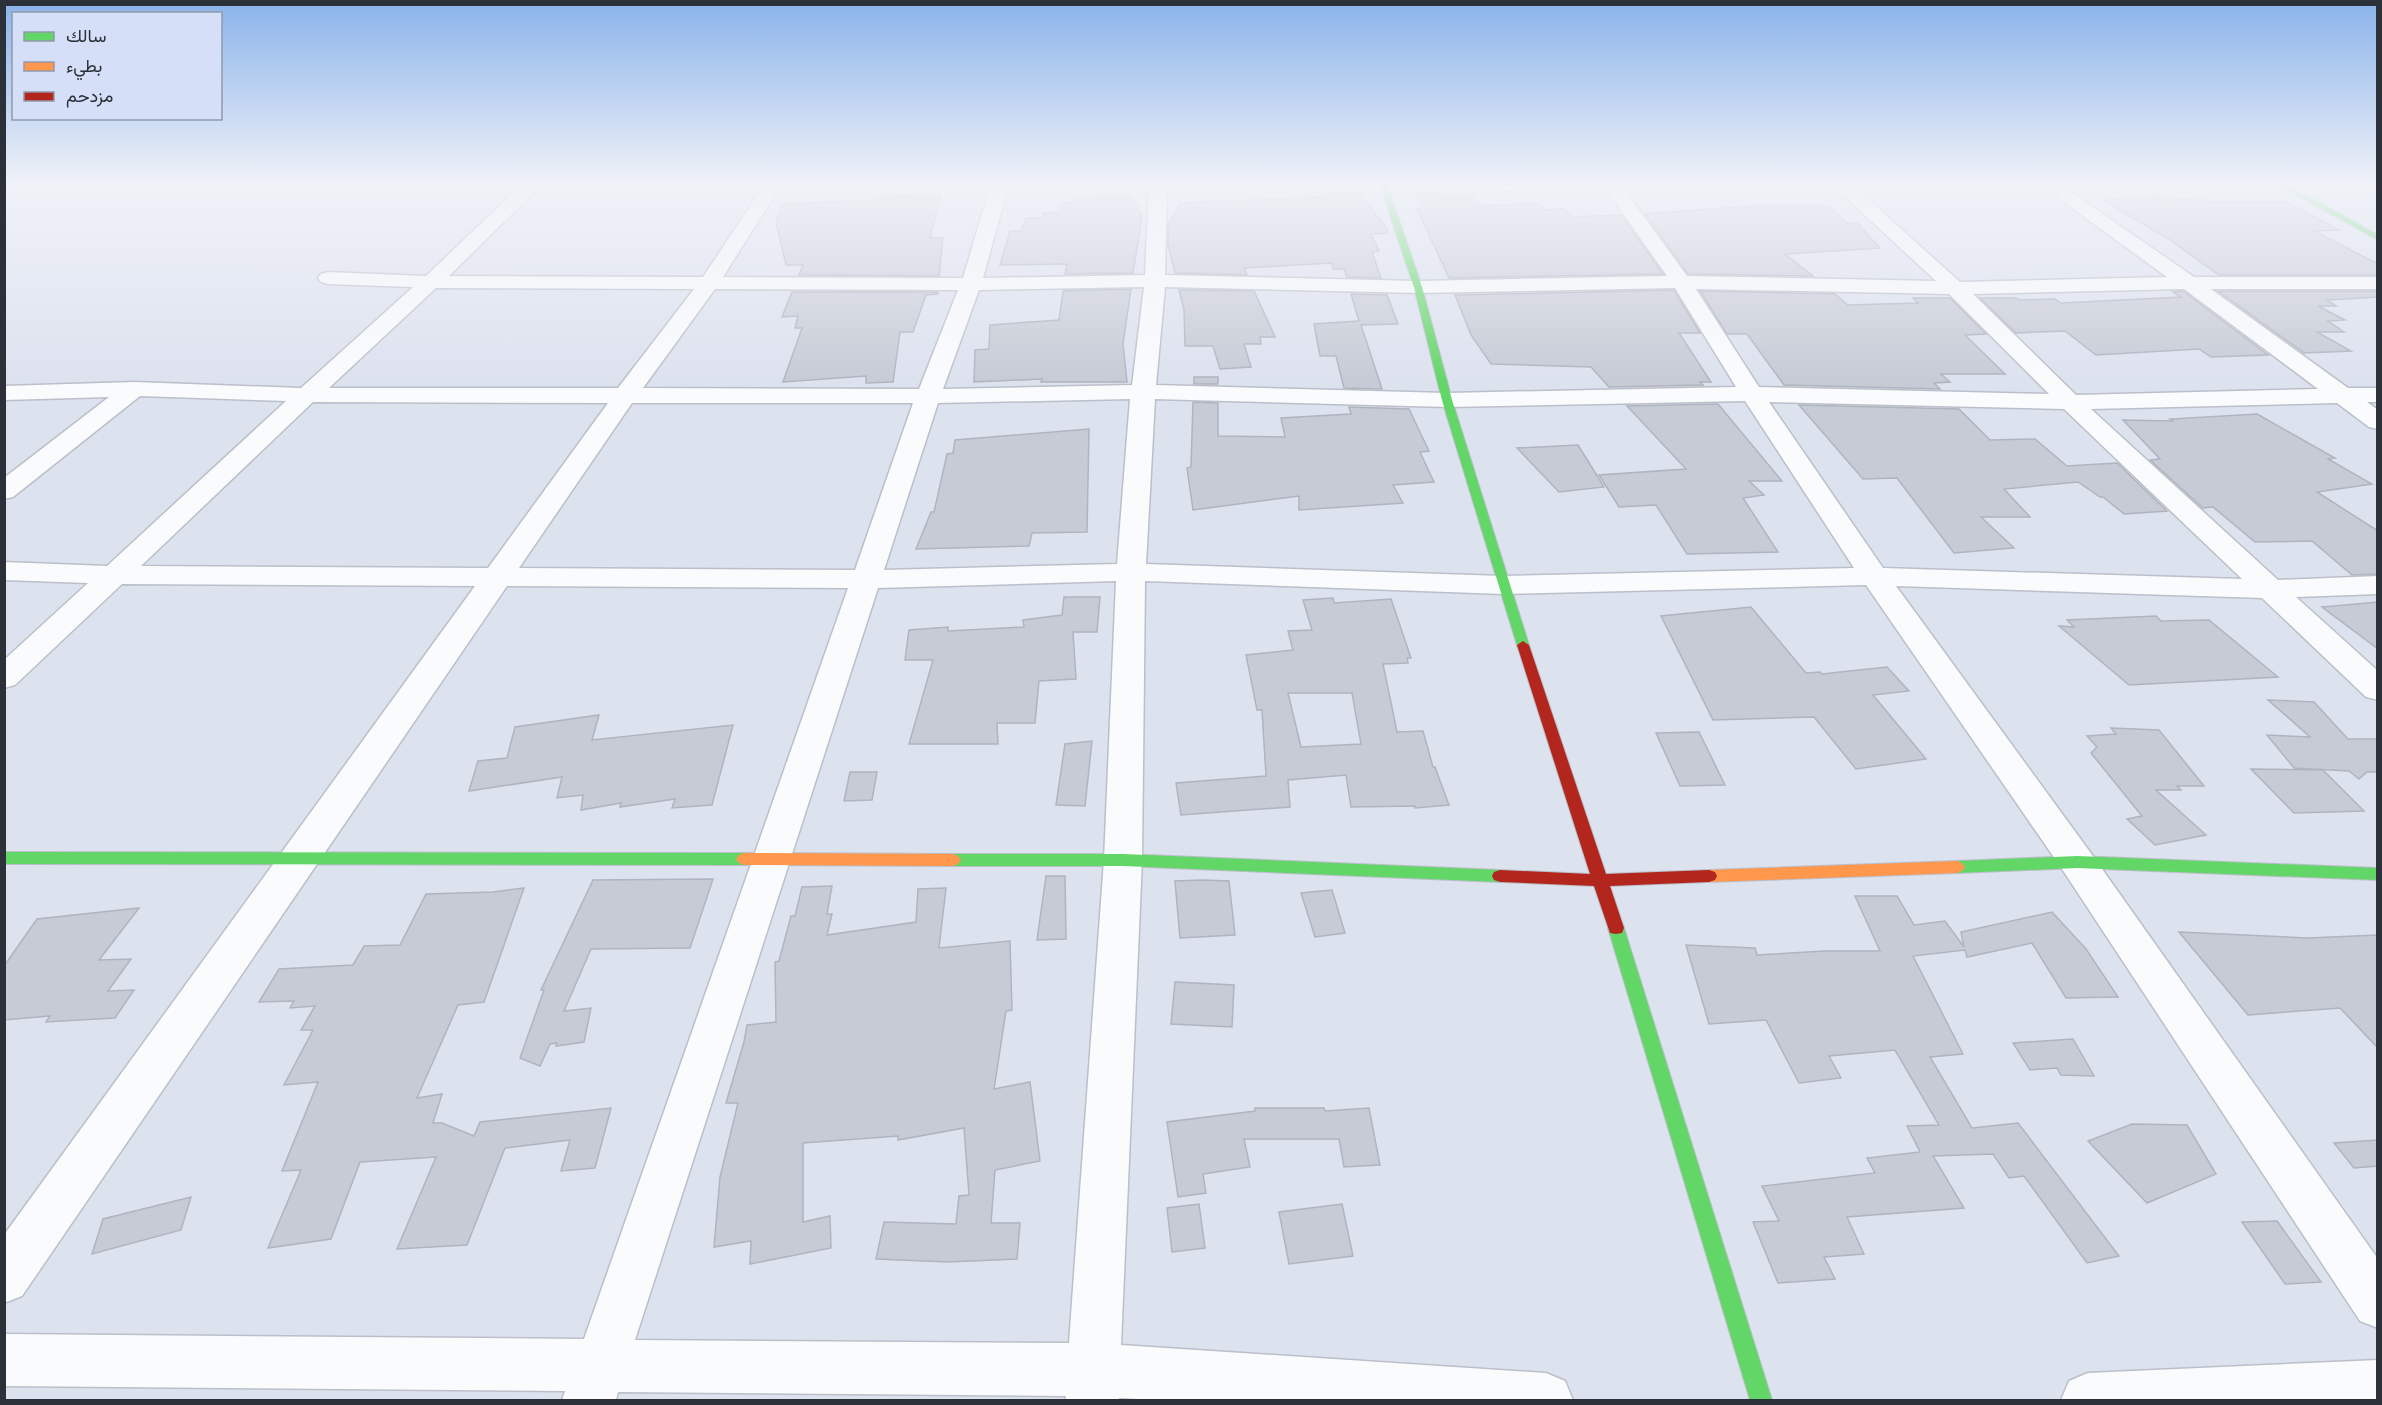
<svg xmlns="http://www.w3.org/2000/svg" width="2382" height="1405" font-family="Arial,Vazirmatn,sans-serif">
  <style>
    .building { fill: #c7cbd5; stroke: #b0b4bf; stroke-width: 1.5; fill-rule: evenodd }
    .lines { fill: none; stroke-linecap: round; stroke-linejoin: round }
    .street-casing { stroke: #babfc9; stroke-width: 3 }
    .fast-casing { stroke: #babfc9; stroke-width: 2 }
    .slow-casing { stroke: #babfc9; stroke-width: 2 }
    .jam-casing { stroke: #babfc9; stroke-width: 2 }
    .street { fill: #fafbfd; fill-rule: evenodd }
    .fast { fill: #63d668; fill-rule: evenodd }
    .slow { fill: #ff974d; fill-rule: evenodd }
    .jam { fill: #b3261e; fill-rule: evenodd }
  </style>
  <rect width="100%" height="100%" fill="#dde2ef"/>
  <g class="building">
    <path d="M1129 194 1142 216 1133 273 1065 274 1067 264 1000 265 1010 231H1021L1026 218H1044L1043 213 1060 212 1062 203H1075L1076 199Z"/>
    <path d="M1343 194 1360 195 1386 227 1388 233 1371 234 1379 251 1372 252 1381 278 1347 277 1344 269H1333L1332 263 1244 268 1247 275 1175 273 1168 245V225L1180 203 1304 198Z"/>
    <path d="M941 195 930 238H943L939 276 799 275 803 265H786L776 222 783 204 879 200 880 196Z"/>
    <path d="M1419 196H1473L1479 206 1539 203 1546 210 1564 209 1572 217 1621 215 1663 274 1449 278 1417 209 1423 208Z"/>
    <path d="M2160 196 2168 200 2202 198 2210 202H2287L2339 230 2314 231 2378 264V275H2219L2167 238 2102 200Z"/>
    <path d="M1752 206H1829L1847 223H1857L1880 248 1785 254 1813 276 1688 274 1645 214Z"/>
    <path d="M1131 289 1123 344 1127 382H1041L1042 379 974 382 975 350 989 349 990 325 1059 320 1063 291Z"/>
    <path d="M1179 290 1254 291 1275 337H1260L1261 344H1244L1251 367 1220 369 1213 346H1185L1184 310Z"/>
    <path d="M1674 290 1700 333H1679L1711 382H1700L1703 385 1609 387 1591 367 1491 364 1471 335 1455 295Z"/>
    <path d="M1700 291 1835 294 1848 305 1918 303 1913 298H1950L1986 334 1965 335 2005 374H1941L1950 382 1934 383 1940 389 1784 385 1747 334H1727Z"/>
    <path d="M2183 291 2268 355 2211 357 2199 349 2096 355 2065 331 2016 333 1980 298H2016L2020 300 2055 299 2061 303 2181 297 2173 292Z"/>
    <path d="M2218 291H2378V297L2327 300 2336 306H2318L2345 320 2328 321 2344 332H2317L2351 351 2304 353Z"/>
    <path d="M792 292H938V294L926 295 913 332H900L893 382 866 383V376L783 382 802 328H795L798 316 782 317Z"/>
    <path d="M1351 294 1387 295 1398 324 1361 325 1382 389 1344 388 1336 356H1320L1314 324 1359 321Z"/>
    <rect x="1194" y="377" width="24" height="7"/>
    <path d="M1193 402 1218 403V436L1285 437 1281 418 1351 414 1349 407 1409 409 1429 451 1420 452 1434 482 1393 485 1403 503 1299 510V496L1193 510 1187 468 1191 467Z"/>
    <path d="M1718 404 1782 481H1749L1764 495 1743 498 1778 552 1687 554 1656 505 1619 507 1599 475 1686 469 1627 406Z"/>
    <path d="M1799 405 1959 409 1990 440 2035 439 2067 466 2117 463 2167 511 2124 514 2103 497H2100L2078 482 2004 489 2030 517H1981L2014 548 1954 553 1897 478 1863 479Z"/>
    <path d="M2257 414 2335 458 2328 459 2372 484 2317 492 2378 531V574L2352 575 2312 541 2255 542 2213 507 2203 508 2150 460 2160 459 2123 420 2173 421 2170 419Z"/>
    <path d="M1089 429 1087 532 1032 533 1029 546 916 549 931 512H934L947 454 953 453 955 440Z"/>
    <path d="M1578 445 1604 487 1559 492 1517 448Z"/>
    <path d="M1064 597H1100L1097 632H1073L1076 679 1039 681 1035 723H997L998 744H909L933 660H905L909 630 948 627V631L1024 627 1023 620 1062 615Z"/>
    <path d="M1333 598 1334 603 1391 599 1411 658H1407L1408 663 1383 664 1397 732 1423 731 1433 767H1435L1449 805 1415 808V806L1351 807 1346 775 1288 780 1290 807 1181 815 1176 783 1266 776 1262 710H1257L1246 655 1293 650 1288 631 1312 630 1303 600ZM1288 693H1352L1361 744 1301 747Z"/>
    <path d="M2378 602V649L2322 607Z"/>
    <path d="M1751 607 1806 673 1820 672 1822 674 1887 667 1909 691 1873 695 1926 759 1856 769 1814 717 1713 720 1661 616Z"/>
    <path d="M2156 616 2161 621 2209 620 2278 677 2129 685 2059 626 2074 627 2067 620Z"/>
    <path d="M2268 700 2314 702 2348 739H2378V772H2367L2359 779 2349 771 2294 768 2267 735 2310 737Z"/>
    <path d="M599 715 592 740 733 725 712 805 672 808 675 799 620 807 621 803 581 810 583 795 557 798 562 777 469 791 478 761 507 758 515 727Z"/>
    <path d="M2111 728 2159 730 2204 786H2177L2181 790H2156L2206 835 2155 845 2127 819 2142 816 2091 753 2097 747 2087 736 2116 734Z"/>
    <path d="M1699 732 1725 785 1680 786 1656 733Z"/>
    <path d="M1092 741 1085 806 1056 805 1065 744Z"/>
    <path d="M2251 769 2323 770 2364 811 2294 813Z"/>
    <path d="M850 772H877L872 800 844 801Z"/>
    <path d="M1046 876H1065L1066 939 1037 940Z"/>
    <path d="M713 879 690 948 591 949 564 1011 591 1008 584 1042 556 1046 557 1043 550 1044 540 1066 520 1058 544 990H541L593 880Z"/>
    <path d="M1203 880 1229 881 1235 935 1180 938 1175 881Z"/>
    <path d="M832 886 827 914H832L827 935 916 922 918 889 946 888 939 948 1010 941 1012 1010 1006 1011 994 1089 1030 1082 1040 1161 995 1170 991 1223H1020L1017 1259 948 1262 876 1259 884 1222 956 1224 959 1196 969 1195 964 1128 898 1140V1136L803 1143V1222L830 1216 831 1248 750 1264 751 1241 714 1247 720 1177 738 1103H726L744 1042 747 1025 776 1022 775 962 779 961 791 916H795L802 887Z"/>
    <path d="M524 888 484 1002 458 1005 417 1098 442 1094 433 1123H442L474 1136 480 1122 611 1108 595 1168 561 1171 570 1140 505 1148 467 1245 397 1249 436 1157 360 1162 331 1239 268 1248 301 1170 282 1171 318 1082 284 1085 313 1030H301L315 1006 290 1008 294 1001 259 1002 279 969 353 965 364 946 400 945 426 894 493 892Z"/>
    <path d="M1332 890 1345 933 1315 937 1301 893Z"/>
    <path d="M1855 896H1897L1914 925 1945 921 1964 947 1961 932 2052 912 2086 949 2118 997 2066 998 2032 943 1967 957 1965 950 1913 956 1963 1054 1930 1057 1972 1128 2018 1123 2119 1256 2087 1263 2024 1176 2009 1178 1993 1154 1933 1156 1964 1208 1847 1217 1864 1254 1824 1257 1835 1279 1778 1283 1753 1222 1779 1221 1762 1186 1875 1173 1867 1158 1920 1152 1907 1126 1939 1125 1895 1050 1829 1056 1841 1078 1799 1083 1766 1020 1709 1024 1686 945 1755 948 1757 955 1824 951H1880Z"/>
    <path d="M139 908 99 960 131 959 108 991 134 990 115 1018 46 1022 50 1016 4 1020V966L37 919Z"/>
    <path d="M2179 932 2308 938 2378 935V1048L2340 1008 2248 1015Z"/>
    <path d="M1175 982 1234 985 1232 1027 1171 1024Z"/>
    <path d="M2073 1039 2094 1076 2061 1075 2057 1068 2030 1070 2013 1043Z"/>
    <path d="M1255 1108H1324L1325 1111 1369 1108 1380 1165 1344 1167 1339 1139H1244L1250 1167 1203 1174 1206 1193 1178 1197 1167 1122 1255 1111Z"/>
    <path d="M2132 1124 2187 1125 2216 1174 2147 1203 2088 1141Z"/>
    <path d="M2378 1140V1166L2354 1168 2334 1143Z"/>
    <path d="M191 1197 181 1230 92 1254 103 1219Z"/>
    <path d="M1199 1204 1205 1248 1172 1252 1167 1208Z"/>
    <path d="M1342 1204 1353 1256 1289 1264 1279 1212Z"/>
    <path d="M2277 1221 2321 1282 2285 1284 2242 1222Z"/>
  </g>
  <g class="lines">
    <defs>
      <g id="street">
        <path d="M516 185H1058L1049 190H1007L983 278 1145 275 1149 185H1167L1165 275 1418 281 1667 276 1603 185H1621L1687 276 1936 281 1841 193 1701 190 1692 185H1983L1974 190 1861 193 1960 282 2167 277 2040 185H2061L2194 277H2378V289H2211L2348 388H2378V402H2367L2378 410V429L2369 427 2337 403 2091 409 2278 580 2378 576V594L2296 597 2378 671V700L2366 697 2262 598 1896 586 2090 852 2378 1259V1328L2360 1321 2064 872 1866 585 1503 594 1145 581 1142 860 1121 1345 1546 1373 1565 1381 1573 1400H1156L1119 1398V1400H1065L1066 1396 618 1392 616 1400H562L565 1391 4 1386V1334L584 1339 848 588 507 586 22 1296 4 1303V1235L475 586 122 584 15 685 4 688V660L88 583 4 580V562L107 566 286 401 140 396 13 497 4 499V478L109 397 4 400V386L134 382 301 388 413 287 328 284 321 282 318 278 321 274 328 272 426 276 518 188ZM536 190H761L703 277 449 276ZM778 190H989L963 278 723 277ZM1144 287 1132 385 943 389 979 290ZM1165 287 1418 293 1675 288 1736 387 1447 393 1156 385ZM436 288 694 289 618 388H329ZM715 289 958 290 919 389 643 388ZM1696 289 1949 294 2049 394 1759 387ZM2184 289 2318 389 2076 395 1973 294ZM1130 399 1117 564 884 570 938 403ZM1155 399 1447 407 1745 401 1854 568 1503 576 1146 564ZM313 402 608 403 488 568 141 566ZM1769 402 2064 409 2242 579 1883 568ZM632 403H913L855 570 519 568ZM1116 581 1104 860 1069 1343 635 1340 878 588Z"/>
        <path d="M1248 185H1528L1519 190 1384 193 1257 190Z"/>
        <path d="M2378 1360V1400H2061L2069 1381 2088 1373Z"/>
      </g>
      <g id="fast">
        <path d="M1380 185H1387L1422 287 1452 400 1529 645 1528 648H1518L1517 645 1442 400 1414 287Z"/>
        <path d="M2278 185H2287L2378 235V240Z"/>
        <path d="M4 852 744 853 749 855 752 859 749 863 744 865 4 864Z"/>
        <path d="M953 854H1123L1500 870 1506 872 1508 876 1506 880 1500 882 1123 866H953L948 864 945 860 948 856Z"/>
        <path d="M2077 856 2378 868V880L2077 868 1957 873 1952 871 1949 867 1952 863 1957 861Z"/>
        <path d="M1616 922 1622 923 1624 928 1772 1400H1750L1608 928 1610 923Z"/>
      </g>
      <g id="slow">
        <path d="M744 853 953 854 958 856 961 860 958 864 953 866 744 865 739 863 736 859 739 855Z"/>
        <path d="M1957 861 1962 863 1965 867 1962 871 1957 873 1709 882 1703 880 1701 876 1703 872 1709 870Z"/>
      </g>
      <path id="jam" d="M1523 641 1529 645 1606 874 1709 870 1715 872 1717 876 1715 880 1709 882 1610 886 1624 928 1622 933 1616 934 1610 933 1594 886 1500 882 1494 880 1492 876 1494 872 1500 870 1590 874 1517 645Z"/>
    </defs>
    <use href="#street" class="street-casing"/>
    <use href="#fast" class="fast-casing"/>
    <use href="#slow" class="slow-casing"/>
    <use href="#jam" class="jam-casing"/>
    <use href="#street" class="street"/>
    <use href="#fast" class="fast"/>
    <use href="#slow" class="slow"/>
    <use href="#jam" class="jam"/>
  </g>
  <linearGradient id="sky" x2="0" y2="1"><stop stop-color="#8ab3ea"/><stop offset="0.48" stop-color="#f0f2f8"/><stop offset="1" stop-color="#f0f2f8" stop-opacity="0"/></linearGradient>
  <rect width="2382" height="382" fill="url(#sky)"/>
  <rect width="2382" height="1405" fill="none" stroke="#2c3039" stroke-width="12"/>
  <rect x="12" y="12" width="210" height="108" fill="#d5dff7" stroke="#9199ab" stroke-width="1.5"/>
  <rect x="24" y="32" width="30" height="9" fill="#63d668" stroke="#9199ab" stroke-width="1.5"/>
  <text x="66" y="42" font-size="18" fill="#2c3039">سالك</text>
  <rect x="24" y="62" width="30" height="9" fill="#ff974d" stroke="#9199ab" stroke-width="1.5"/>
  <text x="66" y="72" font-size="18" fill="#2c3039">بطيء</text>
  <rect x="24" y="92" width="30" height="9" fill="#b3261e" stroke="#9199ab" stroke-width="1.5"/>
  <text x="66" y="102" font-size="18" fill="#2c3039">مزدحم</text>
</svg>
